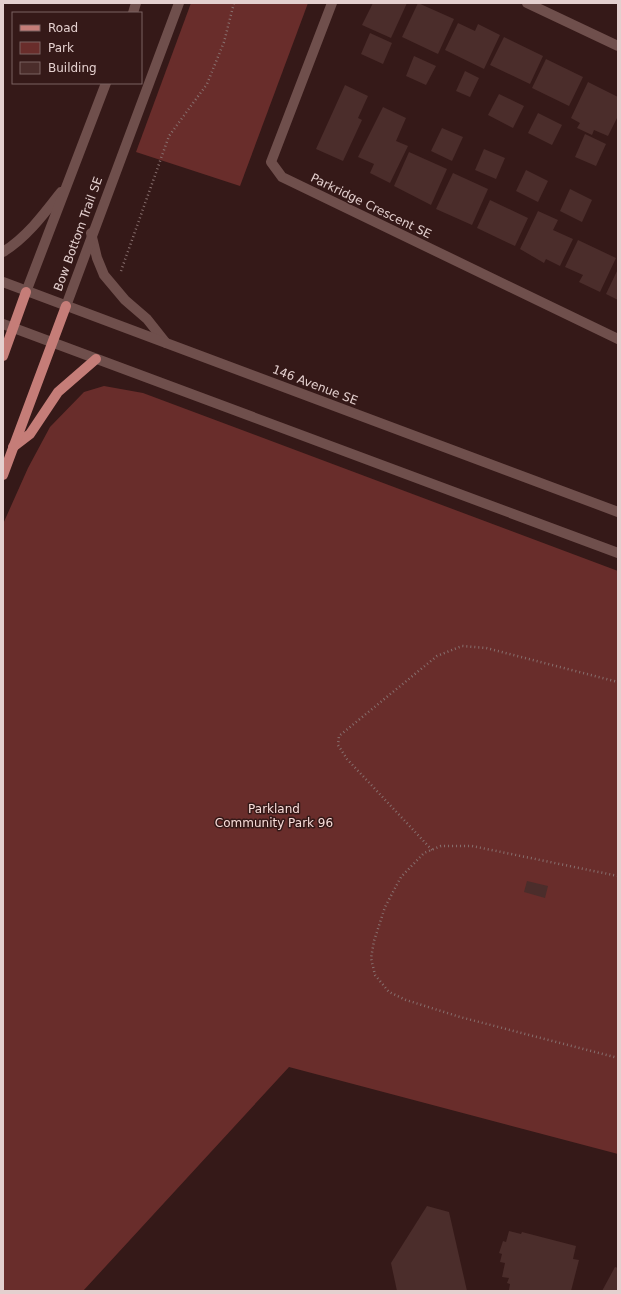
<svg xmlns="http://www.w3.org/2000/svg" width="621" height="1294" font-family="'DejaVu Sans',sans-serif">
  <style>
    .green { fill: #692d2b }
    .building { fill: #4b2d2b }
    .lines { fill: none; stroke-linecap: round; stroke-linejoin: round }
    .path { stroke: #876f6e; stroke-width: 2.5; stroke-dasharray: 1 3; stroke-linecap: butt }
    .minor { stroke: #6f4f4c; stroke-width: 10 }
    .major { stroke: #c57d78; stroke-width: 10 }
    .labels { text-anchor: middle; stroke-width: 3; stroke-linejoin: round; paint-order: stroke }
    .street-label { font-size: 12px; fill: #e4d0cf; stroke: #351918 }
    .park-label { font-size: 12px; fill: #f8dcd9; stroke: #351918 }
  </style>
  <rect width="100%" height="100%" fill="#351918"/>
  <g class="green">
    <path d="M191 3H308L240 186 136 152Z"/>
    <path d="M104 386 143 393 618 571V1154L289 1067 83 1291H3V524L28 468 50 427 84 392Z"/>
  </g>
  <g class="building">
    <path d="M373 3H407L391 38 362 25Z"/>
    <path d="M418 3 454 19 438 54 402 37Z"/>
    <path d="M458 23 475 31 478 24 500 35 484 69 445 50Z"/>
    <path d="M370 33 392 43 383 64 361 54Z"/>
    <path d="M504 37 543 56 530 84 490 65Z"/>
    <path d="M414 56 436 66 426 85 406 76Z"/>
    <path d="M546 59 583 77 569 106 532 88Z"/>
    <path d="M465 71 479 78 470 97 456 91Z"/>
    <path d="M588 82 618 97V116L608 136 594 130 592 135 577 128 580 123 571 118Z"/>
    <path d="M345 85 368 96 358 118 362 120 343 161 316 149Z"/>
    <path d="M499 94 524 106 513 128 488 115Z"/>
    <path d="M383 107 406 118 396 141 408 146 390 183 370 173 374 164 358 157Z"/>
    <path d="M538 113 562 125 552 145 528 133Z"/>
    <path d="M442 128 463 137 452 161 431 151Z"/>
    <path d="M585 134 606 144 596 166 575 157Z"/>
    <path d="M484 149 505 158 496 179 475 170Z"/>
    <path d="M409 152 447 169 431 205 394 186Z"/>
    <path d="M526 170 548 181 538 202 516 191Z"/>
    <path d="M453 173 488 189 472 225 436 209Z"/>
    <path d="M570 189 592 200 582 222 560 211Z"/>
    <path d="M490 200 528 218 515 246 477 228Z"/>
    <path d="M538 211 558 220 553 230 573 239 560 266 546 259 544 263 520 249Z"/>
    <path d="M578 240 616 258 600 292 579 282 583 275 565 267Z"/>
    <path d="M618 269V300L606 294Z"/>
    <path d="M527 881 548 886 545 898 524 892Z"/>
    <path d="M427 1206 449 1212 467 1291H397L391 1263Z"/>
    <path d="M509 1231 521 1234 522 1232 576 1246 573 1259 579 1260 571 1291 509 1290 510 1284 507 1283 509 1278 502 1277 505 1263 500 1262 502 1254 499 1253 503 1241 506 1242Z"/>
    <path d="M615 1267 618 1268V1291H602Z"/>
  </g>
  <g class="lines">
    <g class="path">
      <path d="M121 271 169 136 207 84 224 42 234 3"/>
      <path d="M432 850 347 759 338 745 339 736 437 656 462 646 486 648 618 682"/>
      <path d="M618 876 472 846H441L424 853 401 877 385 907 374 941 371 958 375 975 389 992 406 1000 460 1017 618 1058"/>
    </g>
    <g class="minor">
      <path d="M332 3 271 162 282 177 618 339"/>
      <path d="M527 3 618 46"/>
      <path d="M133 13 136 3"/>
      <path d="M91 233 97 258 104 275 125 300 147 319 166 343"/>
      <path d="M3 252C27 237 44 214 61 192"/>
      <path d="M3 282 618 512"/>
      <path d="M26 292 106 83"/>
      <path d="M66 306 179 3"/>
      <path d="M3 324 618 553"/>
    </g>
    <g class="major">
      <path d="M3 356 26 292"/>
      <path d="M13 447 30 434 58 392 96 359"/>
      <path d="M3 475 66 306"/>
    </g>
  </g>
  <g class="labels">
    <g class="street-label">
      <text transform="translate(371 206) rotate(26)" y="4">Parkridge Crescent SE</text>
      <text transform="translate(78 234) rotate(-70)" y="4">Bow Bottom Trail SE</text>
      <text transform="translate(315 385) rotate(21)" y="4">146 Avenue SE</text>
    </g>
    <g class="park-label">
      <text x="274" y="813">Parkland<tspan x="274" dy="14">Community Park 96</tspan></text>
    </g>
  </g>
  <rect width="621" height="1294" fill="none" stroke="#e4d0cf" stroke-width="8"/>
  <rect x="12" y="12" width="130" height="72" fill="#351918" stroke="#7b6261"/>
  <rect x="20" y="25" width="20" height="6" fill="#c57d78" stroke="#7b6261"/>
  <text x="48" y="32" font-size="12" fill="#e4d0cf">Road</text>
  <rect x="20" y="42" width="20" height="12" fill="#692d2b" stroke="#7b6261"/>
  <text x="48" y="52" font-size="12" fill="#e4d0cf">Park</text>
  <rect x="20" y="62" width="20" height="12" fill="#4b2d2b" stroke="#7b6261"/>
  <text x="48" y="72" font-size="12" fill="#e4d0cf">Building</text>
</svg>
